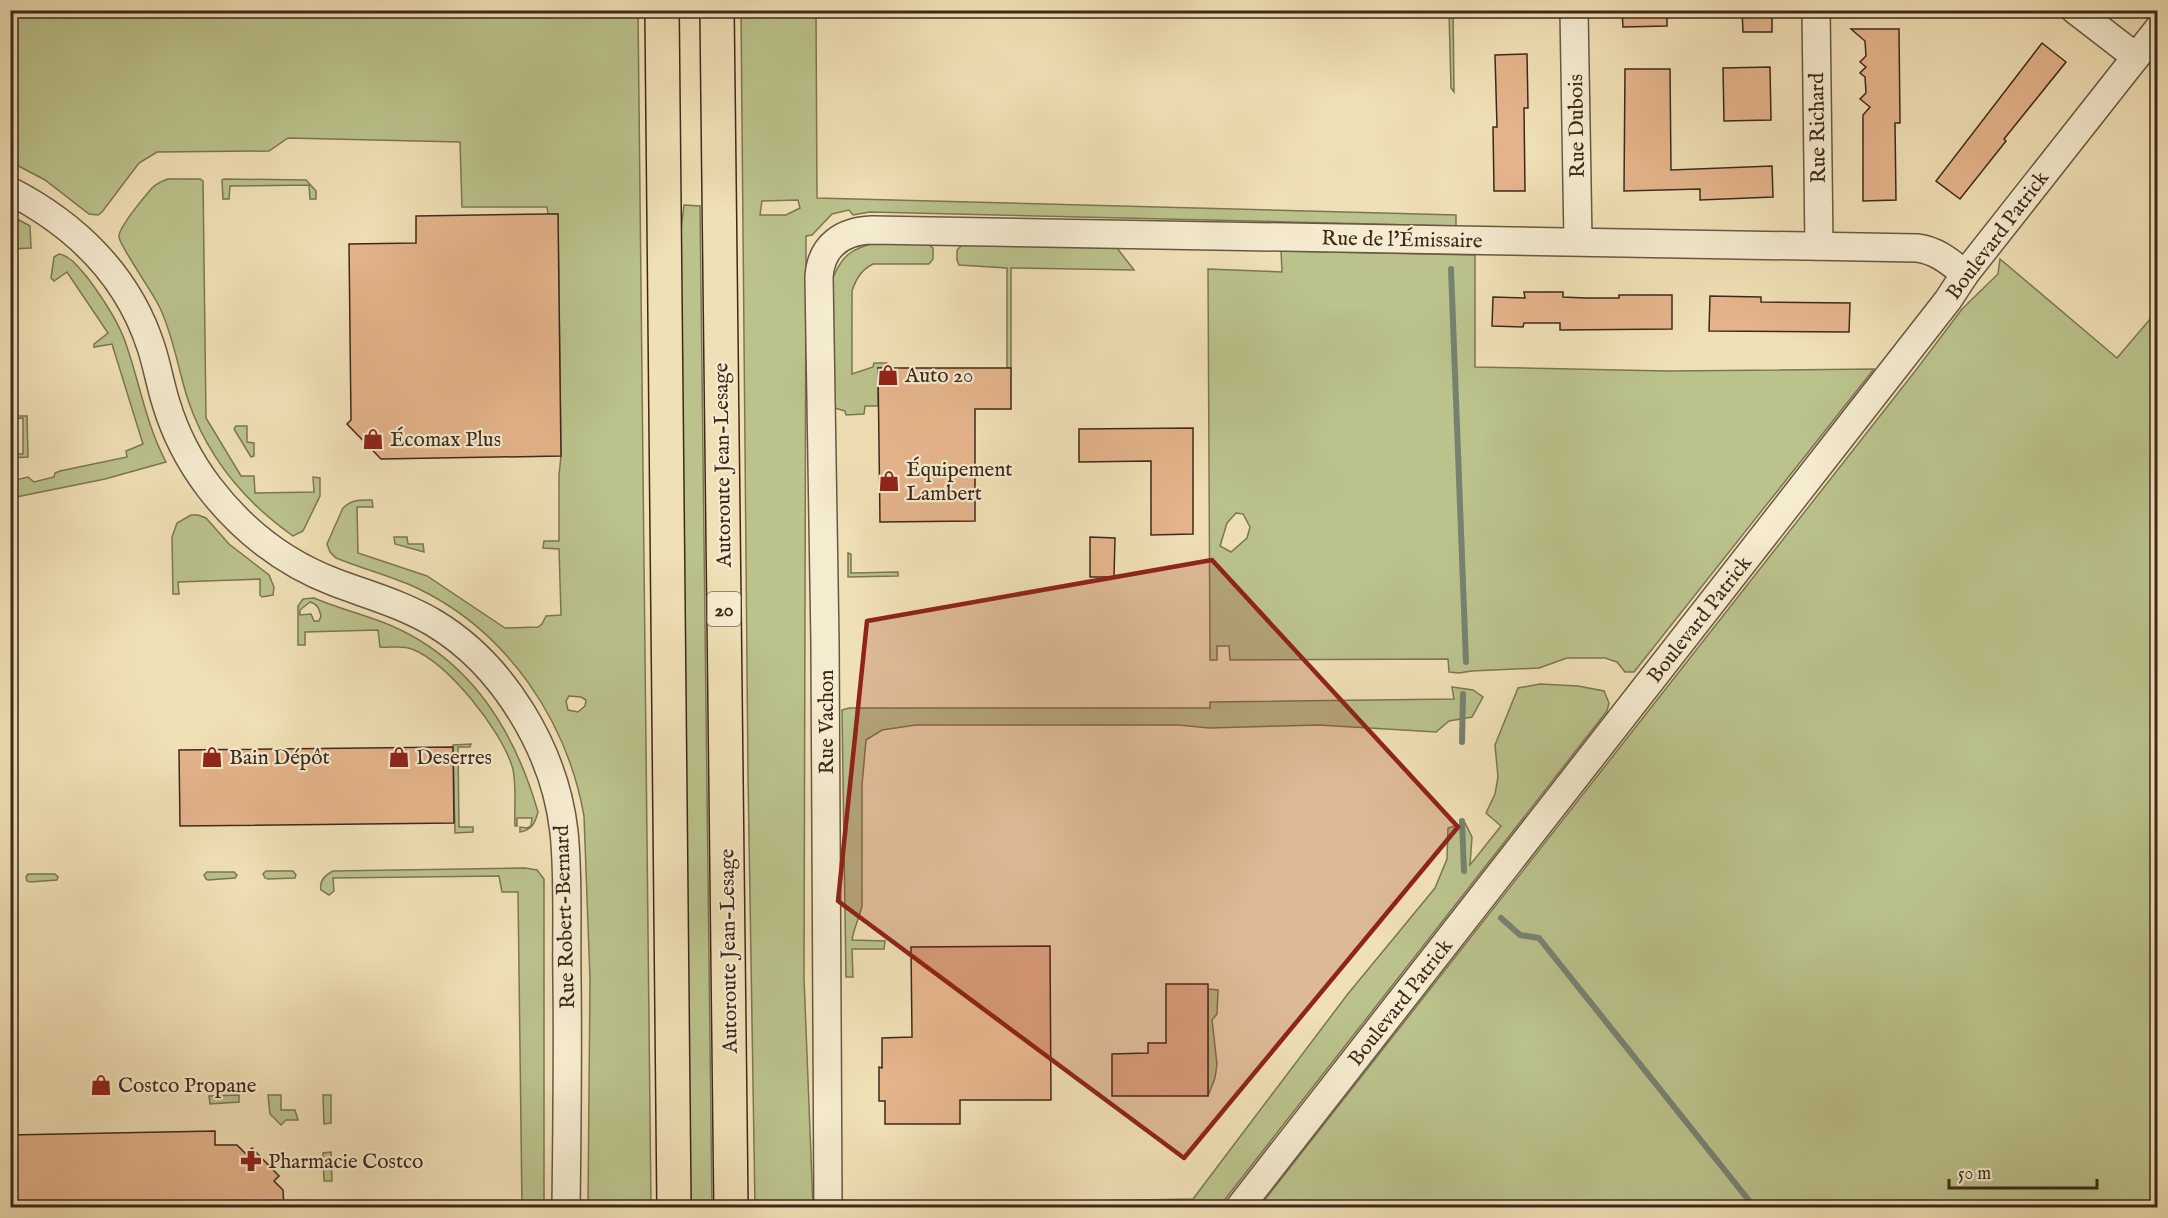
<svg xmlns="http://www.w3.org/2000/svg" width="2168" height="1218" font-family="'IM FELL English',serif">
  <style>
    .green { fill: #bbc28c; stroke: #7c7654; stroke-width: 1.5; fill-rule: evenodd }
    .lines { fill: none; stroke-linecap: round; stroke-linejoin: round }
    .stream { stroke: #768271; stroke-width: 6 }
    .building { fill: #e5b48c; stroke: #3e291c; stroke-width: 1.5 }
    .minor-casing { stroke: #6a5742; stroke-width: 30 }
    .highway-casing { stroke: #3e291c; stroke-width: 36 }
    .minor { stroke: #f5ebcf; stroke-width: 27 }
    .highway { stroke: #f0e0b5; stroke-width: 33 }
    .marked { fill: #8f2418; fill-opacity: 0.2; stroke: #8f2418; stroke-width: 4.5; stroke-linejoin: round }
    .labels { text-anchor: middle; stroke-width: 4.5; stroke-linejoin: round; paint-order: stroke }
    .shield { fill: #f5ebcf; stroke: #756352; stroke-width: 1.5 }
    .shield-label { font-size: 20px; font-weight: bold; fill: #3e291c }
    .street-label { font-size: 21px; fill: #3e291c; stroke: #f5ebcf }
    .poi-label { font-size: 21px; fill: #3e291c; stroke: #f5ebcf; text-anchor: start }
  </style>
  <rect width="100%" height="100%" fill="#f0e0b5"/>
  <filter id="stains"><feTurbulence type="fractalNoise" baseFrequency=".00333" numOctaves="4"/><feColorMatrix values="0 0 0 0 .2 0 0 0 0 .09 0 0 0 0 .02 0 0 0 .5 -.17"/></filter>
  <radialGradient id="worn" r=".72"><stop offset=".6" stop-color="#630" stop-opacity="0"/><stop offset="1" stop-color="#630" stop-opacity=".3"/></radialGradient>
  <g class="green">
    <path d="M11 11H638L651 1207H588L590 979 584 816C567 720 507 631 417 588 391 576 363 569 336 558L330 552 327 544 343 508C352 499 360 500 372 500L373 507H357L358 553 427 576 505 628 538 627 542 624 546 616 561 615 559 549 543 548 544 541H559V475L561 456 558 214H548L547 207H462L460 142 288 138 269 151 157 152 139 163 102 212 98 215 89 214 45 180 11 162ZM569 696 581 697 586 700 585 706 578 712 568 710 566 701Z"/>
    <path d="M741 11H816L817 198 1456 215V226L870 212 853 215 849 210 832 214 812 235 806 236 804 978 813 1207H755L748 775ZM798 200 800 208 786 215H760L762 201Z"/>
    <path d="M1449 11H1453L1454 92 1451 88Z"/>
    <path d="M168 179H200L203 181 206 418 241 476H254L255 493 314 492 313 477 320 478V496L303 531 293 536C245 502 207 456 188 400 178 369 174 338 160 308 154 294 119 245 119 237 118 228 145 196 152 188 156 184 162 181 168 179Z"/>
    <path d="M224 179 306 180 316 191V199H310L309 185 230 186 229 199H223L222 180Z"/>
    <path d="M684 205 700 206 712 1208 690 1207 679 247Z"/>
    <path d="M10 215 30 226 31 248 11 249Z"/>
    <path d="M878 242 927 244 933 248V259L929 264H873C861 270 856 279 852 291V374L873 367 874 363H887L886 368H878V406H865L864 414 846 415 845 411 835 408 833 404 831 282C842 255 850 249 878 242Z"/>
    <path d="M962 245 1117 248 1134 270 1011 268V368H1007V268L959 265 957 260V250Z"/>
    <path d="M1281 251 1475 255V367L1667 371 1874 369 1634 672H1625L1617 662 1605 658H1567L1539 668 1472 671 1459 673 1449 672 1448 659 1230 660 1229 646H1217V660H1210L1208 269 1282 272ZM1236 513 1243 514 1250 527 1247 538 1231 552 1220 546 1227 523Z"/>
    <path d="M59 254C71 256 79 268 87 277 102 297 118 320 126 344 140 384 146 424 166 462L105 479 11 498V481L28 477 34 482 54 477 55 473 60 471 127 457 126 451 143 444 112 344 94 347V344L108 333 67 272 54 281 51 278 54 257Z"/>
    <path d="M2000 259 2117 358 2157 311V1207H1259L1916 370 1962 309 1998 274Z"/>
    <path d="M11 416H27L28 457 11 458V454H23V418L11 419Z"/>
    <path d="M236 426H247V442L254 443V456L251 457 234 429Z"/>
    <path d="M191 515H198L206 518 229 544 269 575 274 587 273 595 262 597 260 595V579L178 582 179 594H173L172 537 177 523Z"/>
    <path d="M394 537H407L408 544H423L424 552 395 544Z"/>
    <path d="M848 553 851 554V573L898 572V576L848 577Z"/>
    <path d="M314 598C339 609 367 615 392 626 472 661 515 732 538 812 535 823 532 830 520 832V827L527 828 531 826 532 818H517V826H515C514 811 517 779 512 766 500 729 449 664 412 649 402 645 391 648 380 647L378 630 305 632V645H298V606L303 599ZM310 602C318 604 319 609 321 616L319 621H314L311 614 300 615V610Z"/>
    <path d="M1540 684 1578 686 1604 691 1609 703 1607 711 1219 1207H851L855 1205 1193 1199 1347 995 1435 888 1447 859 1448 828 1465 823 1472 837 1470 865 1501 826 1486 813 1495 794 1498 777 1495 745 1518 688Z"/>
    <path d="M1452 687 1473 690 1483 697 1472 717 1449 721 1436 732 1319 725 1209 728 1179 725H916L882 730 866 740 862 785V906C859 919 854 927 852 940L885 941 884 949H852L853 977H846L842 710 849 708H1210V702L1454 699Z"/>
    <path d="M471 744 470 747H458L459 827H473V832L455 833 453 745Z"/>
    <path d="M525 868 537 870 544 879V1207H522L518 892H502L499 876 333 878 334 891 329 895 321 890C319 881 325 875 333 871Z"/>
    <path d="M266 871H293L296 875 295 878 268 879 265 878 263 874Z"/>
    <path d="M207 872H234L237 875 235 878 208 880 206 879 204 875Z"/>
    <path d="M28 874H55L58 877 57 880 30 882 27 881 26 877Z"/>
    <path d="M1208 989 1218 990 1217 1014 1212 1020 1217 1064 1215 1078 1208 1096Z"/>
    <path d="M239 1095V1102L210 1104 209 1096Z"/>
    <path d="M268 1095H281V1110H295L298 1120H286L281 1125 270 1114Z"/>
    <path d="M323 1095H331V1123L324 1124Z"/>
    <path d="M331 1152 332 1181H324L323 1153Z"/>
  </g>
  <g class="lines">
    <g class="stream">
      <path d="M1451 269 1466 662"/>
      <path d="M1462 742 1463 694"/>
      <path d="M1462 821 1464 871"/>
      <path d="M1501 918 1520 935 1539 938 1755 1208"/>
    </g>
  </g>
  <g class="building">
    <path d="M1622 10H1667V26L1623 27Z"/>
    <path d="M1742 10H1772V32H1743Z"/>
    <path d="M1851 29H1899L1900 123H1895L1896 200 1863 201V115L1870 107 1860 99 1866 93 1865 77 1860 73 1866 67 1860 62 1866 56 1865 41Z"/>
    <path d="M2042 43 2066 62 2004 139 2006 141 1960 199 1936 181Z"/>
    <path d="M1527 54 1528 108H1524L1525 191H1494L1493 127H1497L1495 55Z"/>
    <path d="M1770 67 1771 120 1724 121 1723 68Z"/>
    <path d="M1625 69H1670L1671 170 1772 166 1773 197 1700 200V189L1624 191Z"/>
    <path d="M548 214H558L561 456 381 459 347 424 351 420 349 244 416 243V216Z"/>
    <path d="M1524 292H1563V297L1585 298H1619V295H1672V329L1560 330V323H1524L1523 327 1492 326 1493 297 1525 298Z"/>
    <path d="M1710 296 1761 297V302L1850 303 1849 332 1709 331Z"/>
    <path d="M878 368H1011V409H975V521L880 522Z"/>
    <path d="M1193 428V534L1151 535V461L1079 462V429Z"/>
    <path d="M1090 537 1115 538 1114 577H1090Z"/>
    <path d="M453 747 454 823 180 826 179 750Z"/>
    <path d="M1050 946 1051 1100H960V1124H885V1101H879V1067L882 1068V1038L912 1037 911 947Z"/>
    <path d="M1166 984H1208V1096H1112V1054L1148 1053V1043H1166Z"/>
    <path d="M215 1131V1145H237L246 1154 252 1148 279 1176 274 1181 283 1190 284 1208H10V1135Z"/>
  </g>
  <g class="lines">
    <defs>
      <g id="minor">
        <path d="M1574 10 1578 241"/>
        <path d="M1816 10 1819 246"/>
        <path d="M2075 10 2136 57"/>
        <path d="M10 191C76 225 128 276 151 347 157 365 160 384 166 403 175 433 190 462 209 487 241 529 284 563 334 582 368 595 402 604 434 623 504 665 555 751 564 832 569 880 566 930 567 979 568 1055 567 1131 566 1208"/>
        <path d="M828 1208 825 643 819 277C821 245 843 231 872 230L1917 248C1936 250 1950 262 1965 274"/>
        <path d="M1239 1208 1948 300 1965 274 2158 29"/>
      </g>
      <g id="highway">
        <path d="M662 10 674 1208"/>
        <path d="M717 10 731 1208"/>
      </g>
    </defs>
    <use href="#minor" class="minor-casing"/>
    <use href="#highway" class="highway-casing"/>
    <use href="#minor" class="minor"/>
    <use href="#highway" class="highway"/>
  </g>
  <path class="marked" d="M1212 560 1458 827 1184 1158 838 901 867 621Z"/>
  <defs>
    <symbol id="shop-bare" viewBox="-9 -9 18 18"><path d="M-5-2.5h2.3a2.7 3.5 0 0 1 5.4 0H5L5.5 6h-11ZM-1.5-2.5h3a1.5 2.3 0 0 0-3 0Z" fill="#8f2418" stroke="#f5ebcf" stroke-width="2.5" paint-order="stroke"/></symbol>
    <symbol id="pharmacy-bare" viewBox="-9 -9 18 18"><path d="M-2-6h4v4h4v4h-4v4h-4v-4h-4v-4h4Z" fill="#8f2418" stroke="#f5ebcf" stroke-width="2.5" paint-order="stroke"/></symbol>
  </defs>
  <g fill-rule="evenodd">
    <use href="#shop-bare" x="873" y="360" width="30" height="30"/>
    <use href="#shop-bare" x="358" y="424" width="30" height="30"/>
    <use href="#shop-bare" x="874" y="466" width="30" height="30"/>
    <use href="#shop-bare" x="197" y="742" width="30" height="30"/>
    <use href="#shop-bare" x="384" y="742" width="30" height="30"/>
    <use href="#shop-bare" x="86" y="1070" width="30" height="30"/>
    <use href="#pharmacy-bare" x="236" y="1146" width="30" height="30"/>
  </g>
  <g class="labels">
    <rect class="shield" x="707.5" y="592" width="33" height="34" rx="4.5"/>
    <g class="shield-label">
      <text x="724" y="616">20</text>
    </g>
    <g class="street-label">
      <text transform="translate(1576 126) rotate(-91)" y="7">Rue Dubois</text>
      <text transform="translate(1817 128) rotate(-91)" y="7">Rue Richard</text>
      <text transform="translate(1997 235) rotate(-53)" y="7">Boulevard Patrick</text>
      <text transform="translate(1402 239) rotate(1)" y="7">Rue de l'Émissaire</text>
      <text transform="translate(722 465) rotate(-91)" y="7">Autoroute Jean-Lesage</text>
      <text transform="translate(1699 619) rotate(-52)" y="7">Boulevard Patrick</text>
      <text transform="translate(826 722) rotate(-90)" y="7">Rue Vachon</text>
      <text transform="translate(564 917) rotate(-92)" y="7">Rue Robert-Bernard</text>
      <text transform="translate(728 951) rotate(-91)" y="7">Autoroute Jean-Lesage</text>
      <text transform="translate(1400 1002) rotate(-52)" y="7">Boulevard Patrick</text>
    </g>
    <g class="poi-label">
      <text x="905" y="382">Auto 20</text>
      <text x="390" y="446">Écomax Plus</text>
      <text x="906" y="476">Équipement<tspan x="906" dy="24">Lambert</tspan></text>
      <text x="229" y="764">Bain Dépôt</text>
      <text x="416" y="764">Deserres</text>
      <text x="118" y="1092">Costco Propane</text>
      <text x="268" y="1168">Pharmacie Costco</text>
    </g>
  </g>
  <rect width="2168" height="1218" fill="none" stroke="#f0e0b5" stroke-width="36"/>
  <rect x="12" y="12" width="2144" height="1194" fill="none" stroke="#3e291c" stroke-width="3"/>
  <rect x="18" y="18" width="2132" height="1182" fill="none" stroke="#3e291c" stroke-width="1.5"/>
  <path d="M1949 1179v9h148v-9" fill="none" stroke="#3e291c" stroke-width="3"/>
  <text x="1958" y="1179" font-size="18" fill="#3e291c" stroke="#f5ebcf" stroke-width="4.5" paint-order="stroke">50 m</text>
  <rect width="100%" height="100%" filter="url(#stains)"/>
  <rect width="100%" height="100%" fill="url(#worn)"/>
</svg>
